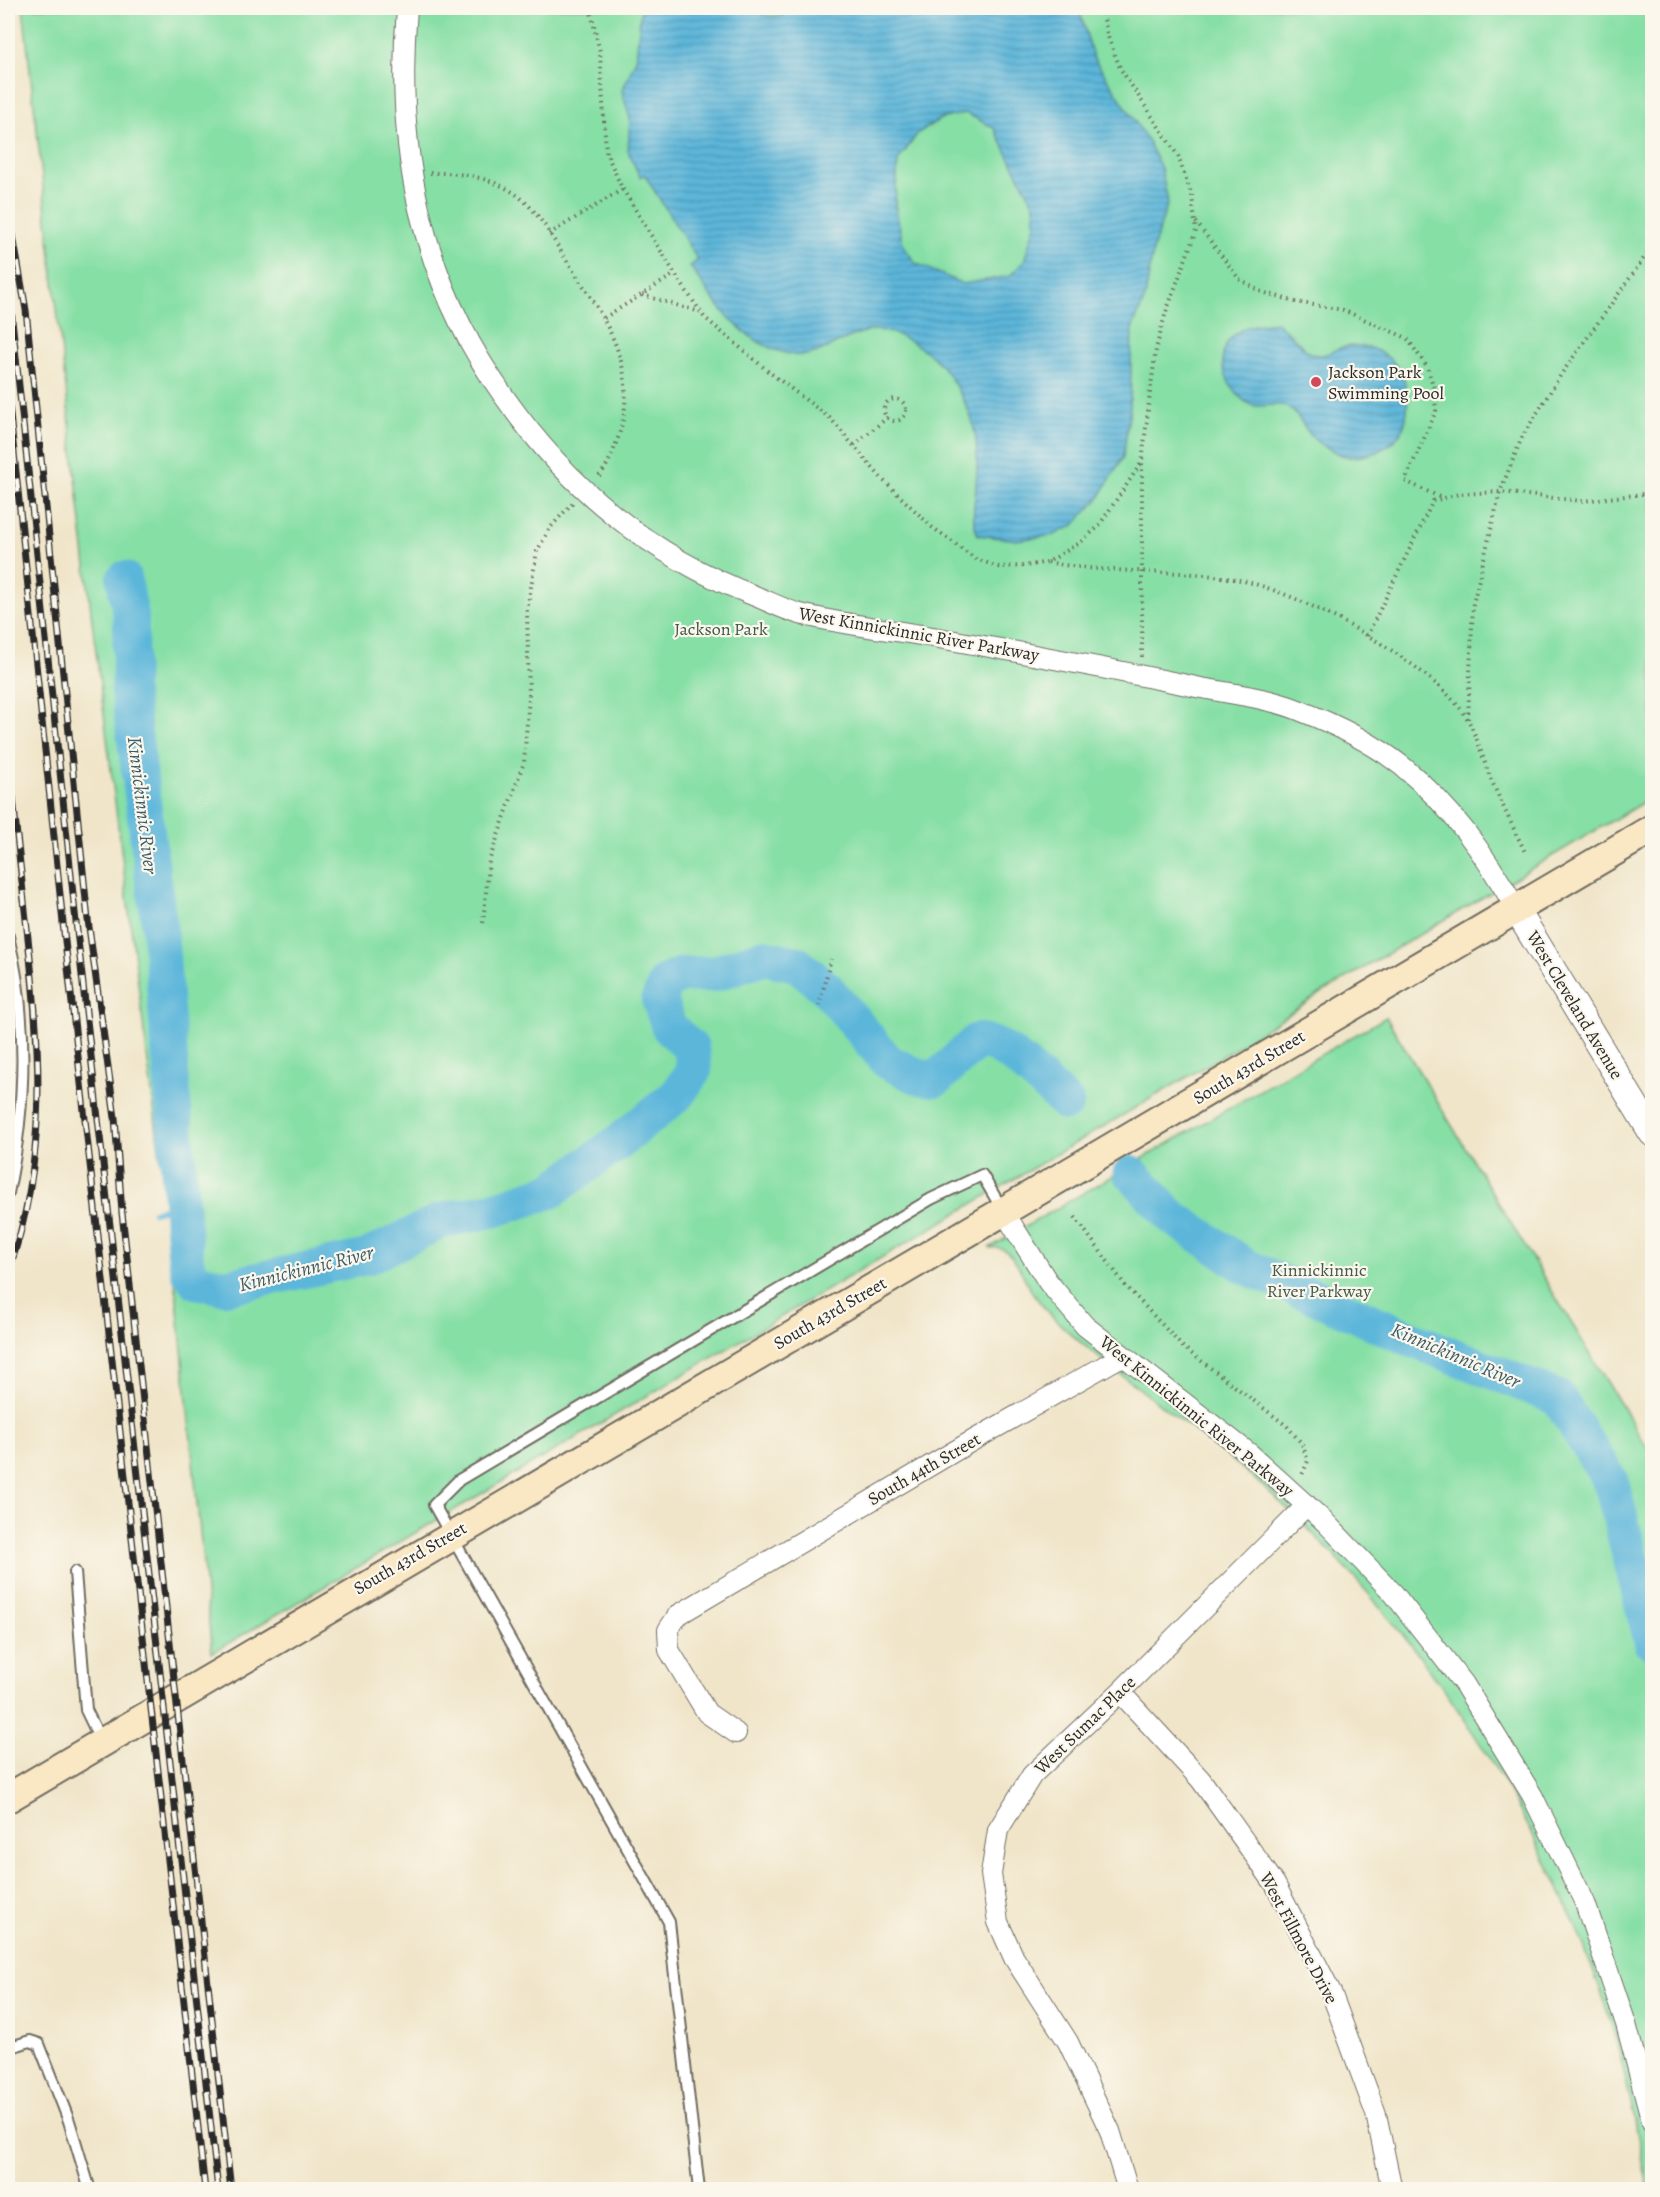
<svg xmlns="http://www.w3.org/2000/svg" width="1660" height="2197" font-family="Alegreya,serif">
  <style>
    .park { fill: #86dfa5; stroke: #588568; stroke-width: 1.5 }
    .water { fill: url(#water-rules); stroke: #447082; stroke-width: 1.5; fill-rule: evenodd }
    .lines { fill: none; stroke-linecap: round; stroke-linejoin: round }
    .stream { stroke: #5cb6da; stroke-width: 6 }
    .river { stroke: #5cb6da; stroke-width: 36 }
    .service-casing { stroke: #706c62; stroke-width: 14 }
    .minor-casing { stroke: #706c62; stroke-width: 22 }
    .tertiary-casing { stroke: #706c62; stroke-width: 28 }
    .secondary-casing { stroke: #706c62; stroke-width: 32 }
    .path { stroke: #706c62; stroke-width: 4; stroke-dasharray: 1.5 4.5; stroke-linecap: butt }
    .service { stroke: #fff; stroke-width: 10 }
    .minor { stroke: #fff; stroke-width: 20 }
    .tertiary { stroke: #fff; stroke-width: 26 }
    .secondary { stroke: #fae7c3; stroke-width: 28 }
    .rail-casing { stroke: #2b2b2b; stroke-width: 7 }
    .rail { stroke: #fbf7ec; stroke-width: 4.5; stroke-dasharray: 14; stroke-linecap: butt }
    .poi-dot { fill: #d1495b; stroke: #fbf7ec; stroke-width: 2 }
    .labels { text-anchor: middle; stroke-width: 4.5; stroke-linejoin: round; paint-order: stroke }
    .poi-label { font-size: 18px; fill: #2b2b2b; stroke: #fbf7ec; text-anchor: start }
    .park-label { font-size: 18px; fill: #42584a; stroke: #fbf7ec }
    .street-label { font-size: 18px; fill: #2b2b2b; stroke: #fbf7ec }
    .water-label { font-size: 20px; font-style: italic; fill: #3c5c68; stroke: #fbf7ec }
  </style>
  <defs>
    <pattern id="water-rules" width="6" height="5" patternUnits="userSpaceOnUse" patternTransform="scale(1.5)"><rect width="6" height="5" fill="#5cb6da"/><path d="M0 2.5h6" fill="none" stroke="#4c94b1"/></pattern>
  </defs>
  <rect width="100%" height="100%" fill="#fbf7ec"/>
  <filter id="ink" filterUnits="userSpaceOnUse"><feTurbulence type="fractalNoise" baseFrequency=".0167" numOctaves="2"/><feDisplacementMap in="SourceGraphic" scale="12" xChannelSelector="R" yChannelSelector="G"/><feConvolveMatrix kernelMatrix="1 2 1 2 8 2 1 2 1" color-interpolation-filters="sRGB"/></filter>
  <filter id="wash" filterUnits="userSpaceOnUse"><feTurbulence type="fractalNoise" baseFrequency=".008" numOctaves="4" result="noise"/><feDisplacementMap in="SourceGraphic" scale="24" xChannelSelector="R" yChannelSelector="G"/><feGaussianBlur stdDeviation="1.35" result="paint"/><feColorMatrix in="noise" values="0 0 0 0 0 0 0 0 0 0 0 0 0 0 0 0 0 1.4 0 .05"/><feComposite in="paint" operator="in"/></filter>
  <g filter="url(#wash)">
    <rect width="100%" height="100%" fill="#f0e5c9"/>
    <g class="park">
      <path d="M23 8H1652V797L1323 992 1233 1050 212 1653 173 1260 92 620Z"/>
      <path d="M1386 1017 1652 1456V2189H1648C1635 2120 1622 2048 1597 1981 1530 1797 1420 1632 1277 1499 1217 1443 1148 1398 1085 1346 1068 1332 1048 1314 1035 1296 1025 1283 1021 1266 1010 1255 1005 1248 997 1247 989 1248Z"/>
    </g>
    <g class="water">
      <path d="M641 8H754C767 23 786 13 802 8H1079L1093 57 1148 141 1161 168 1168 202 1153 250 1145 298 1132 329 1130 409 1123 457 1099 498 1073 526 1054 535 1016 540 978 535C970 517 975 505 976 486 980 438 975 414 948 374 935 354 893 324 867 331 844 336 819 358 794 355 745 347 715 304 690 266L698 260 644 174 640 177 628 151 630 119 622 91 636 59ZM966 113 994 128 1034 205 1035 225 1024 261 1010 276 963 284 915 263 903 245 895 204 898 161 918 133 940 119Z"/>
      <path d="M1277 322C1284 328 1307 352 1310 353 1323 359 1329 352 1340 348 1359 342 1380 348 1394 363 1408 377 1409 401 1406 418 1401 444 1376 456 1351 457 1343 457 1329 449 1322 445 1305 435 1302 416 1289 408 1277 400 1260 410 1249 404 1227 391 1211 355 1234 335 1246 324 1263 324 1277 322Z"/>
    </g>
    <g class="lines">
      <path class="stream" d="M154 1212 181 1205"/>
      <g class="river">
        <path d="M124 579 131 619 129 695 160 931 185 1253 188 1270 196 1281 225 1287 367 1257 441 1221 496 1209 551 1191 616 1144 677 1095 694 1070 691 1048 669 1027 659 999 666 982 681 975 714 974 763 957 797 964 827 989 888 1062 919 1077 936 1079 977 1041C1005 1040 1045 1085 1066 1103"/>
        <path d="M1131 1173 1171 1216 1247 1267 1409 1338 1558 1398 1611 1482 1652 1642"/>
      </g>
    </g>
  </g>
  <g filter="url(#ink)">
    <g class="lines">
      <defs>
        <g id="service">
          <path d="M8 936C29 1022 26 1107 8 1193"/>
          <path d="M75 1572 86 1710 101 1741"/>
          <path d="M8 2048 30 2041 39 2044 69 2121 90 2190"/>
          <path d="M699 2190 669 1922 434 1505 459 1480 931 1199 982 1175 1002 1209"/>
        </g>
        <g id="minor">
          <path d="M407 8C395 149 420 278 503 395 568 488 649 555 755 596 770 602 785 610 800 614 841 624 885 629 927 636 1014 651 1100 667 1187 685 1222 693 1262 696 1296 709 1332 723 1372 742 1402 766 1451 806 1485 854 1516 909"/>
          <path d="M1004 1212 1048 1282 1085 1326 1250 1454 1325 1522 1394 1594 1464 1684 1532 1795 1585 1903 1626 2024 1652 2122"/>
          <path d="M1120 1692 1201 1780 1275 1884 1331 1992 1376 2114 1392 2190"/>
          <path d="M736 1733 707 1713 669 1650 668 1630 678 1615 965 1445 1122 1356"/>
          <path d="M1128 2190 1110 2131 1068 2042 1014 1958 998 1922 991 1874 998 1830 1032 1775 1120 1692 1307 1505"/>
        </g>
        <path id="tertiary" d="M1516 909 1652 1133"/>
        <path id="secondary" d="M8 1798 1652 829"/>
      </defs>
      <use href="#service" class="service-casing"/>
      <use href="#minor" class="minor-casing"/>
      <use href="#tertiary" class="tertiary-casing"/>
      <use href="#secondary" class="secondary-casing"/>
      <g class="path">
        <path d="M590 8 600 52 606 152 622 188 675 274 704 317 769 372 830 418 883 480 932 527 976 559 999 567 1025 566 1048 562 1081 542 1098 527 1142 462"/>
        <path d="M1102 8 1107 34 1120 68 1178 156 1192 196 1196 231 1165 315 1156 349 1150 393 1142 462V657"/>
        <path d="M430 173C459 172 490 177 514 193 538 209 552 238 567 261 604 318 642 367 618 438 613 452 608 467 597 478"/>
        <path d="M1196 222 1239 279 1259 291 1296 302 1343 310 1407 338 1427 367 1434 388 1436 411 1405 481 1442 498"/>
        <path d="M549 234 623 189"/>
        <path d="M642 295 700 312"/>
        <path d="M604 318 675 274"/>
        <circle cx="895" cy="410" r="11"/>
        <path d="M854 445 888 417"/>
        <path d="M1048 562C1109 575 1173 568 1234 579 1296 589 1437 665 1468 720 1478 738 1483 760 1491 779 1502 805 1514 829 1526 854"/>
        <path d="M1367 636 1433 501 1459 494 1500 492 1582 501 1652 493"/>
        <path d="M1468 719 1473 604 1500 492 1522 437 1562 373 1652 247"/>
        <path d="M483 923 489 861 524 762 529 696 527 610 537 551 550 528 573 502"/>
        <path d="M819 1006 831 959"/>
        <path d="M1075 1217 1125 1285 1183 1347 1287 1426 1302 1444 1308 1461 1302 1475"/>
        <path d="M1609 2190 1652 2183"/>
      </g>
      <use href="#service" class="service"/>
      <use href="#minor" class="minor"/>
      <use href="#tertiary" class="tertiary"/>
      <use href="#secondary" class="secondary"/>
      <defs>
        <g id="rail">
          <path d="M8 207 26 310 88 920 115 1118 122 1213 231 2190"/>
          <path d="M8 282 76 922 218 2190"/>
          <path d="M8 395 63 923 205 2190"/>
          <path d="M8 752C14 811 21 870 27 929 40 1045 49 1160 8 1272"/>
        </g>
      </defs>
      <use href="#rail" class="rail-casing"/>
      <use href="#rail" class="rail"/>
    </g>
  </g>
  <circle class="poi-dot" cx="1316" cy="382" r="6"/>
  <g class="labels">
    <g class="poi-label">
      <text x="1328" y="378">Jackson Park<tspan x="1328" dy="21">Swimming Pool</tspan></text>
    </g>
    <g class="park-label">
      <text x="721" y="635">Jackson Park</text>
      <text x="1319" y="1276">Kinnickinnic<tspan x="1319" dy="21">River Parkway</tspan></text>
    </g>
    <g class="street-label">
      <text transform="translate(919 634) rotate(10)" y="6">West Kinnickinnic River Parkway</text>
      <text transform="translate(1575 1005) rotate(59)" y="6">West Cleveland Avenue</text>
      <text transform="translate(1249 1067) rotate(-31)" y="6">South 43rd Street</text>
      <text transform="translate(830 1313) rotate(-30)" y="6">South 43rd Street</text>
      <text transform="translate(1197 1416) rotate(39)" y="6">West Kinnickinnic River Parkway</text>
      <text transform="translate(924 1469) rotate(-30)" y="6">South 44th Street</text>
      <text transform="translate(410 1558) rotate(-30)" y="6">South 43rd Street</text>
      <text transform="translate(1085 1725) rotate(-44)" y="6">West Sumac Place</text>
      <text transform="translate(1299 1938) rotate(62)" y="6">West Fillmore Drive</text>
    </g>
    <g class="water-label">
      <text transform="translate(143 805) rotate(83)" y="7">Kinnickinnic River</text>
      <text transform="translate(306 1268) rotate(-14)" y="7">Kinnickinnic River</text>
      <text transform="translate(1456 1355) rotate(23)" y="7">Kinnickinnic River</text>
    </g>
  </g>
  <rect width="1660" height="2197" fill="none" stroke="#fbf7ec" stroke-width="30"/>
</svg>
